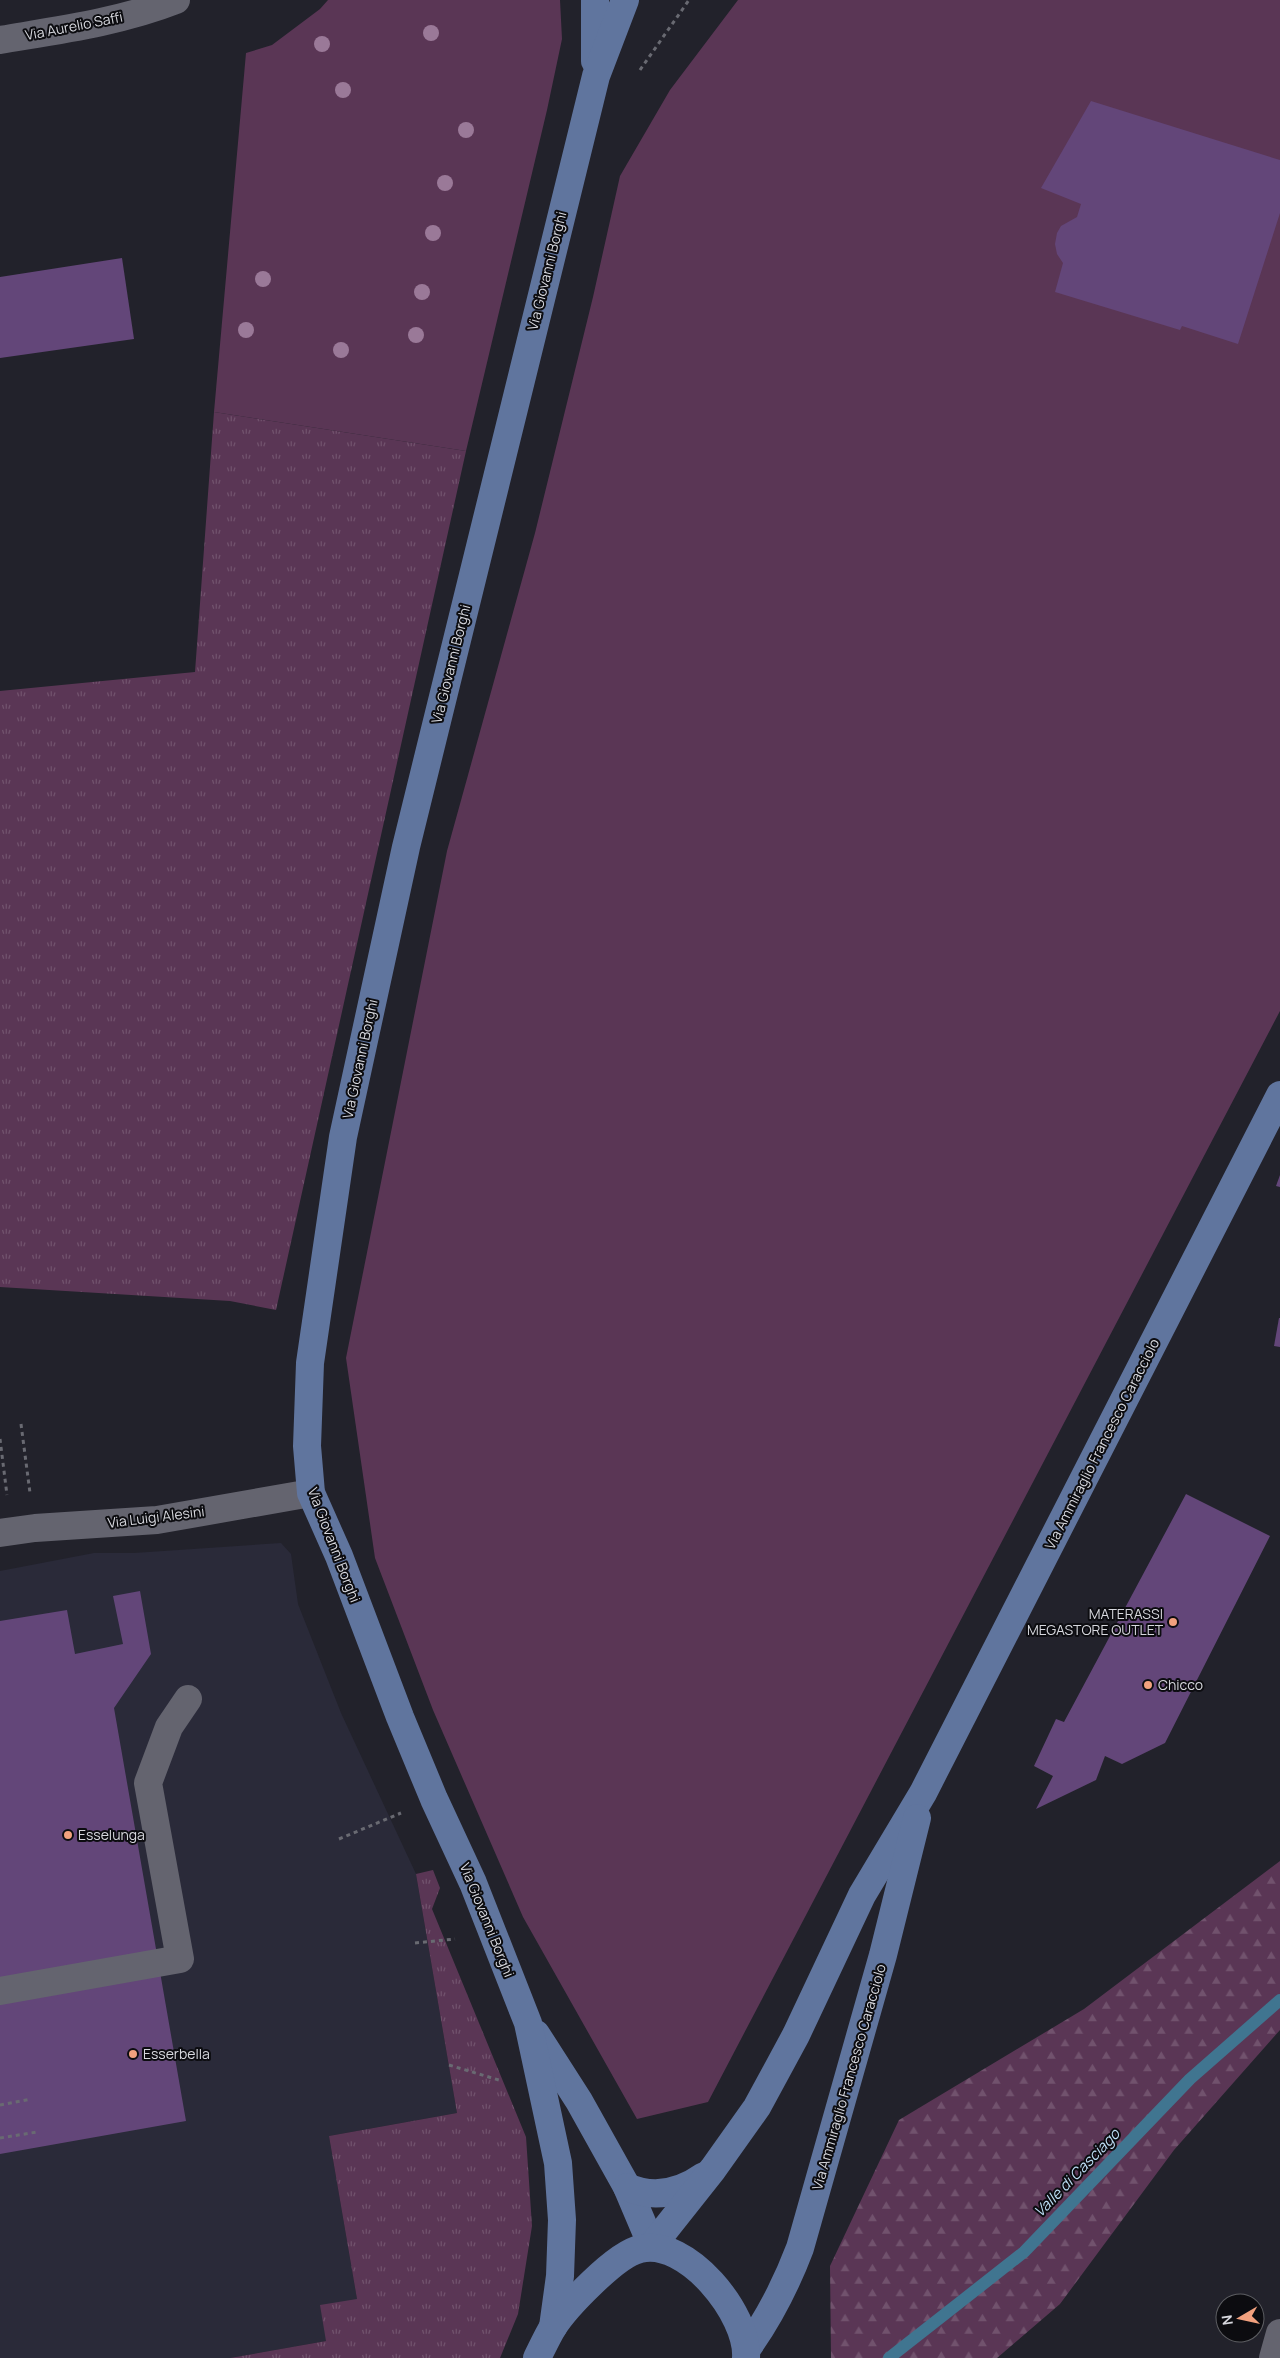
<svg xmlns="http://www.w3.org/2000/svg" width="1280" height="2358" font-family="Manrope,sans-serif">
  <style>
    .built { fill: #2a2a39 }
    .grass { fill: url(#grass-tufts) }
    .forest { fill: url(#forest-firs) }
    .park { fill: #5a3655 }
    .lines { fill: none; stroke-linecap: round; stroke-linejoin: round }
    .stream { stroke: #407590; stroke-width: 12 }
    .building { fill: #634679 }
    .path { stroke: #696a72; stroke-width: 3; stroke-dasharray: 4 4; stroke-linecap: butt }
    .minor { stroke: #64646f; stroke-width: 28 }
    .major { stroke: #60759e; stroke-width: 28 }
    .tree { fill: #9a7998 }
    .poi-dot { fill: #f2a17e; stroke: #0c0c10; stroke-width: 2 }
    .labels { text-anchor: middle; stroke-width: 4; stroke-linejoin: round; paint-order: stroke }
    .street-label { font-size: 14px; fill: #d7d8de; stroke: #0c0c10 }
    .poi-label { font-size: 14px; fill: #d7d8de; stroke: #0c0c10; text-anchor: start }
    .water-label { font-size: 15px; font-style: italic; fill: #bddef5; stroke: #0c0c10 }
  </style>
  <defs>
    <pattern id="grass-tufts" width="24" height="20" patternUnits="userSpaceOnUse" patternTransform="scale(1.25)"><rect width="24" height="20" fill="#5a3655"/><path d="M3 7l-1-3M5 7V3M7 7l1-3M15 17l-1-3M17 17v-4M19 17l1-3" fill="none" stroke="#71526d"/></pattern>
    <pattern id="forest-firs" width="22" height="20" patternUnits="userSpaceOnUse" patternTransform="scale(1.25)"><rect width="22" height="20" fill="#5a3655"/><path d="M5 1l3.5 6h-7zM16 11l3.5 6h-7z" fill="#71526d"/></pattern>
  </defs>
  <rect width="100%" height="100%" fill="#22222b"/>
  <path class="built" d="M281 1543 291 1554 298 1604 341 1713 416 1874 457 2113 329 2136 357 2299 326 2341 230 2358H0V1571L94 1553H134Z"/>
  <g class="grass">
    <path d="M214 412 466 451 276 1310 230 1301 0 1287V691L195 672Z"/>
    <path d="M433 1870 440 1888 432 1909 526 2137 532 2226 518 2314 500 2358H230L326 2341 320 2305 357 2299 329 2136 457 2113 416 1874Z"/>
  </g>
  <path class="forest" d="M1280 1861V2030L1174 2150 1060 2304 997 2358H831L830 2266 899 2120 1084 2009Z"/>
  <g class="park">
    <path d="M328 0H560L562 39 547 110 466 451 214 412 246 53 272 45 320 9Z"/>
    <path d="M738 0H1280V1011L708 2102 637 2119 523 1917 433 1710 375 1558 346 1358 447 851 535 533 593 297 620 176 670 90Z"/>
  </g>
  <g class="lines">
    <path class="stream" d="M889 2358 1024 2252 1190 2079 1280 2000"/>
  </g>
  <g class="building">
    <path d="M1091 101 1280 160V213L1238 344 1182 326 1180 330 1055 292 1063 263 1057 254 1055 244 1057 233 1061 226 1077 217 1081 204 1041 188Z"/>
    <path d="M122 258 134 339 0 358V277Z"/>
    <path d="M1280 1175V1187L1276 1186Z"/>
    <path d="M1279 1318H1280V1347L1274 1346Z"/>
    <path d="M1186 1494 1270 1536 1165 1743 1122 1764 1105 1756 1096 1780 1036 1809 1053 1776 1034 1766 1056 1719 1064 1722Z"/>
    <path d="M140 1591 151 1654 114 1708 186 2121 0 2154V1621L67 1610 75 1654 123 1644 113 1596Z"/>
  </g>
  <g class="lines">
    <g class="path">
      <path d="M640 70 689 0"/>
      <path d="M21 1424 30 1493"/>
      <path d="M0 1439 7 1495"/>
      <path d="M339 1839 401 1813"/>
      <path d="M415 1943 455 1939"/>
      <path d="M449 2065 502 2081"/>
      <path d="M0 2105 31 2099"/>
      <path d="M0 2138 37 2132"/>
    </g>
    <g class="minor">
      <path d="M0 40C59 30 120 22 176 0"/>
      <path d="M0 1533 35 1528 157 1520 311 1493"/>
      <path d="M0 1991 180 1959 148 1783 169 1727 188 1699"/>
      <path d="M1273 2358 1280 2333"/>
    </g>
    <g class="major">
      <path d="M595 0V61"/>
      <path d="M536 2034 579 2101 627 2187 652 2246"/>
      <path d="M627 2187C654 2199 680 2193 704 2176"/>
      <path d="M652 2246 713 2169 757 2107 796 2035 862 1895 923 1793 1280 1095"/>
      <path d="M553 2327 560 2276 562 2220 558 2163 528 2023 473 1883 434 1799 400 1717 339 1556 311 1493 307 1446 310 1363 343 1137 406 847 596 76 625 0"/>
      <path d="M746 2350C769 2318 786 2285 800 2248L883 1955 917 1818"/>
      <path d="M537 2358C542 2348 547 2337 553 2327 566 2307 616 2254 640 2249 686 2237 749 2314 746 2358"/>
    </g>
  </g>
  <g class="tree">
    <circle cx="431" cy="33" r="8"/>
    <circle cx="322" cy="44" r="8"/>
    <circle cx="343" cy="90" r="8"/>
    <circle cx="466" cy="130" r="8"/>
    <circle cx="445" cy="183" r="8"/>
    <circle cx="433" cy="233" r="8"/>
    <circle cx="263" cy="279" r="8"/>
    <circle cx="422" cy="292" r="8"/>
    <circle cx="246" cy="330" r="8"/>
    <circle cx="416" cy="335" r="8"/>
    <circle cx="341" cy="350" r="8"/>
  </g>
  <g class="poi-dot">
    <circle cx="1173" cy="1622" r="5"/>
    <circle cx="1148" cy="1685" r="5"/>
    <circle cx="68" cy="1835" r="5"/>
    <circle cx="133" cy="2054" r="5"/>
  </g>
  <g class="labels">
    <g class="street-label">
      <text transform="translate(74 26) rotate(-11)" y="5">Via Aurelio Saffi</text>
      <text transform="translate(547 271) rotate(-76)" y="5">Via Giovanni Borghi</text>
      <text transform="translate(451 664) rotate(-76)" y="5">Via Giovanni Borghi</text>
      <text transform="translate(360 1059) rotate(-78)" y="5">Via Giovanni Borghi</text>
      <text transform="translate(1102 1444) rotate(-63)" y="5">Via Ammiraglio Francesco Caracciolo</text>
      <text transform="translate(156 1517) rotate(-7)" y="5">Via Luigi Alesini</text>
      <text transform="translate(334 1545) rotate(69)" y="5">Via Giovanni Borghi</text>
      <text transform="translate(487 1920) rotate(68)" y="5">Via Giovanni Borghi</text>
      <text transform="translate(849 2077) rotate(-74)" y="5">Via Ammiraglio Francesco Caracciolo</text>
    </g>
    <g class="poi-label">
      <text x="1163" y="1619" text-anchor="end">MATERASSI<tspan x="1163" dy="16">MEGASTORE OUTLET</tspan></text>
      <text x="1158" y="1690">Chicco</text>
      <text x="78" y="1840">Esselunga</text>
      <text x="143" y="2059">Esserbella</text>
    </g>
    <g class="water-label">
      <text transform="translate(1077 2173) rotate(-46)" y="5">Valle di Casciago</text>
    </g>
  </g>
  <g transform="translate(1240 2318) rotate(261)"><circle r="24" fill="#0c0c10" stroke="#5d5e62"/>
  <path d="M0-4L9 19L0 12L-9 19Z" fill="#f2a17e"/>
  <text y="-8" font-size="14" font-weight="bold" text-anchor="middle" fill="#d7d8de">N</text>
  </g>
</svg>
